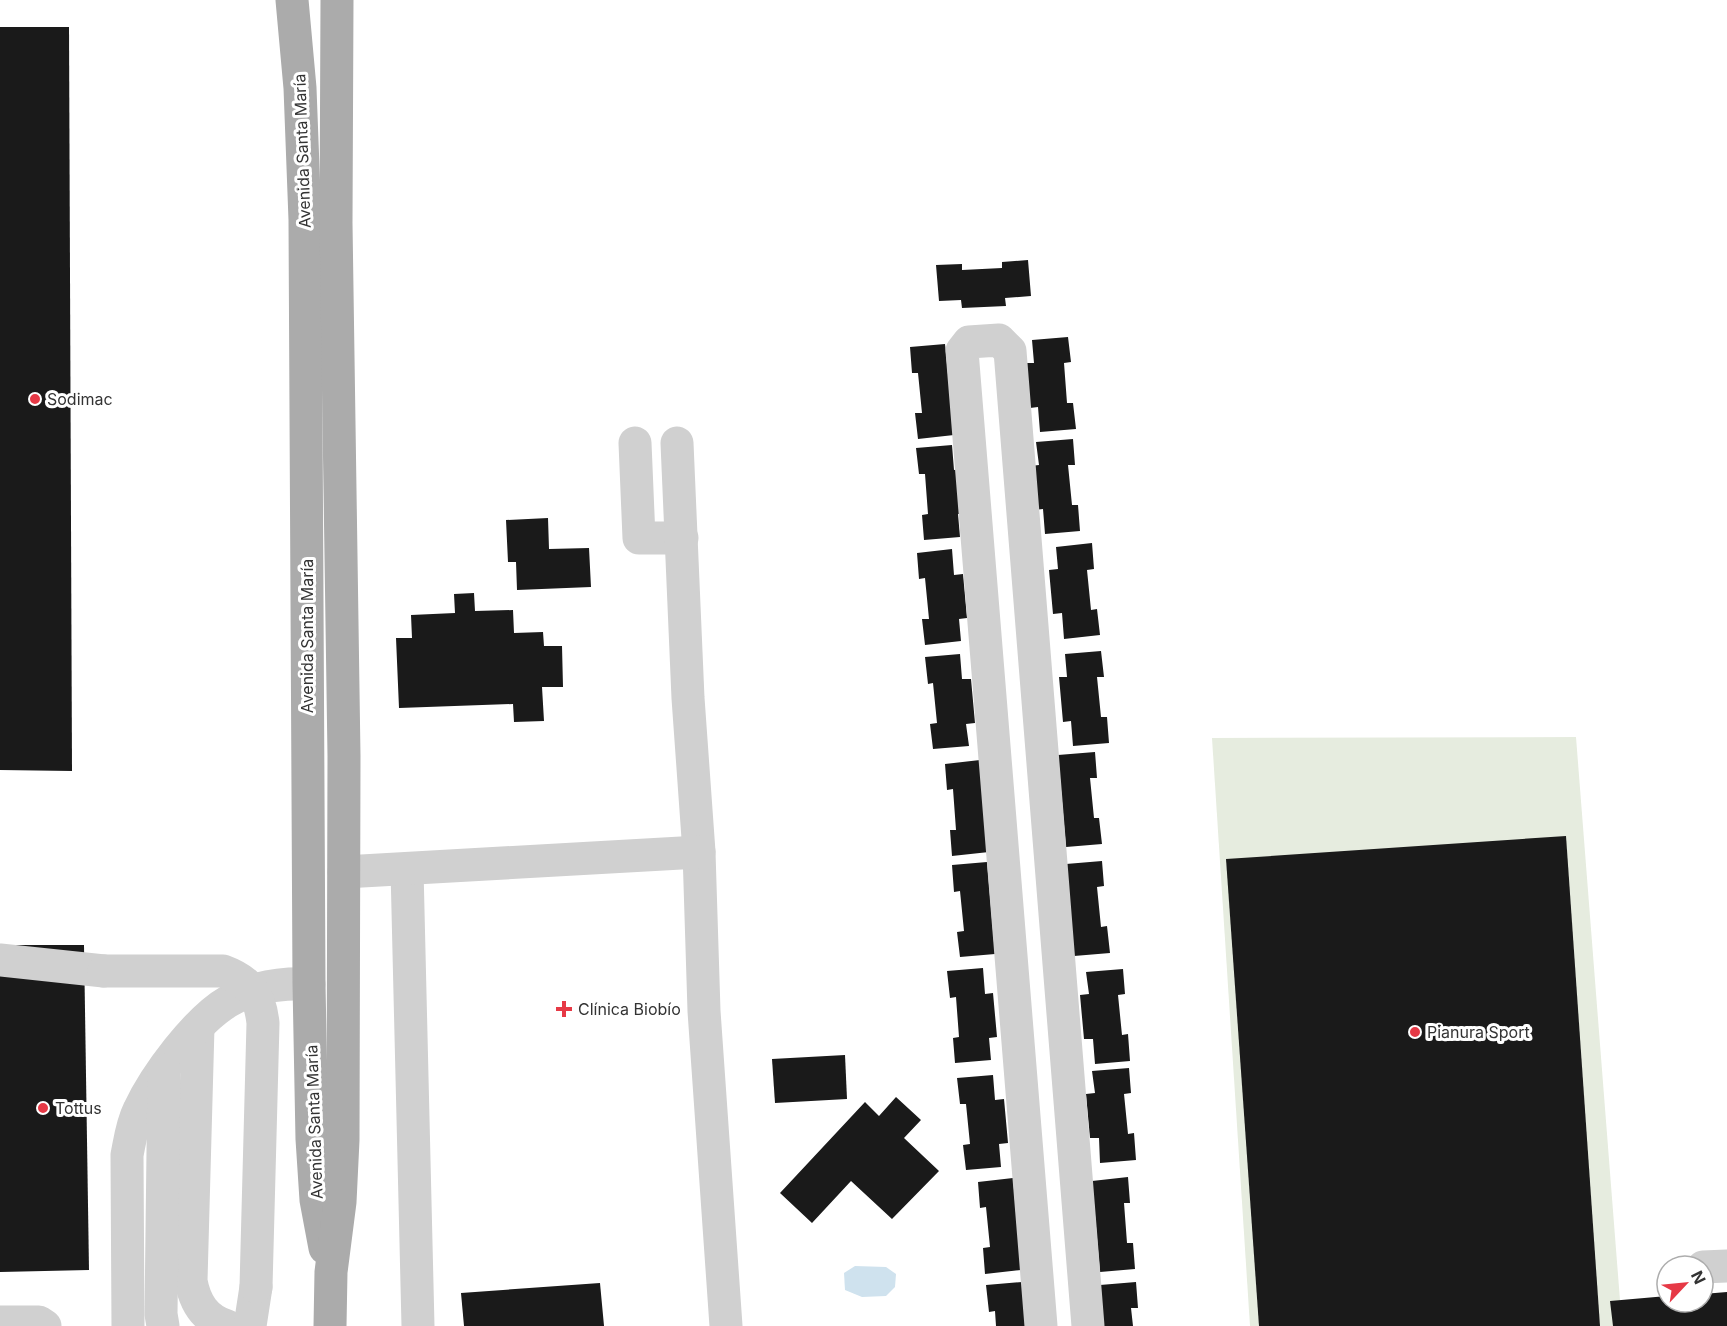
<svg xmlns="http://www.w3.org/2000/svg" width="1727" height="1326" font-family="Inter,sans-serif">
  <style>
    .green { fill: #e6ecdf }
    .water { fill: #cfe2ee }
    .building { fill: #1a1a1a }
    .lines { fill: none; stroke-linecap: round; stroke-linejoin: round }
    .minor { stroke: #d0d0d0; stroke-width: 33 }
    .major { stroke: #ababab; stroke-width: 33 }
    .minor-bridge { stroke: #d0d0d0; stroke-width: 33 }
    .poi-dot { fill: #e63946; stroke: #fff; stroke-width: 2 }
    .labels { text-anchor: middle; stroke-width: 6; stroke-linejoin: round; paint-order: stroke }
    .street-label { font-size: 16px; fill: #333; stroke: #fff }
    .poi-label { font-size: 16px; fill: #333; stroke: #fff; text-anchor: start }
  </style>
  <rect width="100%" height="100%" fill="#fff"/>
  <path class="green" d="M1576 737 1622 1326H1250L1212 738Z"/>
  <path class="water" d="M855 1266 886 1267 896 1274 895 1287 886 1296 862 1297 845 1290 844 1273Z"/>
  <g class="building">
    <path d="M0 27H69L72 771 0 770Z"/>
    <path d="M1028 260 1031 296 1005 298 1006 306 962 308 961 300 939 301 936 265 962 264V270L1002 268V262Z"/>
    <path d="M1068 337 1071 362 1064 363 1067 403H1073L1076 429 1040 432 1038 407 1030 408 1026 363H1034L1032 340Z"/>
    <path d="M945 344 954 435 918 439 915 413H922L918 373H912L910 347Z"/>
    <path d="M1073 439 1075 465H1068L1072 505H1078L1080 531 1045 534 1043 509 1034 510 1030 466 1039 465 1036 442Z"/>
    <path d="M952 445 954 470 962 469 966 514H958L960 537 924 540 922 515 928 514 925 474H919L916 448Z"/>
    <path d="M548 518 549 549 589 548 591 587 517 590 516 562H508L506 520Z"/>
    <path d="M1092 543 1094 569 1087 570 1091 610 1097 609 1100 635 1064 639 1062 613 1053 614 1049 570 1058 569 1056 547Z"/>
    <path d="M952 549 954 575 963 574 967 618 959 619 961 641 925 645 922 619H929L925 578 919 579 917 553Z"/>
    <path d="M474 593 475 611 513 610 514 633 543 632 544 646H562L563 687H542L544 721 514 722 513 704 399 708 396 638H412L411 615 455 613 454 594Z"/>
    <path d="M1101 651 1104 677H1097L1101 717H1107L1109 743 1073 746 1071 721 1063 722 1059 677H1067L1065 654Z"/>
    <path d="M960 654 962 679H971L975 723 966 724 969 746 933 749 930 724 937 723 933 683 928 684 925 657Z"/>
    <path d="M1095 752 1097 778H1090L1094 818H1099L1102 844 1066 847 1058 755Z"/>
    <path d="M980 760 989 852 952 856 950 830H956L953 789 947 790 945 764Z"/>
    <path d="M1566 836 1600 1326H1259L1226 859Z"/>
    <path d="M1102 861 1104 886 1097 887 1101 927 1107 926 1110 953 1074 956 1066 864Z"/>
    <path d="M987 862 995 954 960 957 957 932 964 931 960 891 954 892 952 865Z"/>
    <path d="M0 945H84L89 1270 0 1272Z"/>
    <path d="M983 968 985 994 993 993 997 1037 989 1038 991 1060 955 1063 953 1038 959 1037 956 997 950 998 947 971Z"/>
    <path d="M1123 969 1125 994 1118 995 1122 1035 1128 1034 1130 1061 1095 1064 1093 1039H1084L1080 995 1089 994 1086 972Z"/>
    <path d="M845 1055 847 1099 775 1103 772 1059Z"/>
    <path d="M1129 1068 1131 1093 1124 1094 1128 1134 1134 1133 1136 1160 1100 1163 1099 1138H1090L1086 1094 1095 1093 1092 1071Z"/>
    <path d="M993 1075 995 1100 1004 1099 1008 1143 999 1144 1001 1167 966 1170 963 1145 970 1144 966 1104H960L957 1078Z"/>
    <path d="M896 1097 921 1120 904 1138 939 1171 892 1219 851 1181 812 1223 780 1193 865 1102 879 1116Z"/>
    <path d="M1128 1177 1130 1203H1124L1127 1243H1133L1135 1269 1100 1272 1092 1181Z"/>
    <path d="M1013 1178 1021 1270 985 1274 983 1248 990 1247 986 1207 980 1208 978 1182Z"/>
    <path d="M1022 1282 1035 1326H996L995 1311 989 1312 986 1285Z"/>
    <path d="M1136 1282 1138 1308H1131L1133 1326H1095L1100 1285Z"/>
    <path d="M600 1283 604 1326H464L461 1293Z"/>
    <path d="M1727 1292V1326H1613L1610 1301 1667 1296V1302H1703V1294Z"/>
  </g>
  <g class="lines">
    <g class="minor">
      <path d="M635 443 639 538H682"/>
      <path d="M677 443 688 698 699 852 704 1011 726 1326"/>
      <path d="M407 869 418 1326"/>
      <path d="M344 872 699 852"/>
      <path d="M0 960 104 971"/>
      <path d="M198 1027 191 1281C195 1303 205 1319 227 1326"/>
      <path d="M1703 1267 1727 1266"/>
      <path d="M0 1322H39L45 1326"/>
      <path d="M128 1326 127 1155C130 1140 132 1124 139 1110 155 1076 196 1020 229 1001 254 986 281 983 309 984"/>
      <path d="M163 1326 161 1314 164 1070"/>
      <path d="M250 1326 256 1287"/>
      <path d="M1041 1326 962 351 969 342 999 340 1010 351 1088 1326"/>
    </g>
    <g class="major">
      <path d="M292 0 300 88 305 220 309 984 312 1139 316 1200 325 1248"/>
      <path d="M330 1326 331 1272 340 1202 343 1140 344 756 336 223 337 0"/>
    </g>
    <path class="minor-bridge" d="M104 971H223C250 981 260 995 263 1023L256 1287"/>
  </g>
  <g class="poi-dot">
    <circle cx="35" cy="399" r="6"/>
    <path d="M561 1000h6v6h6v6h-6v6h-6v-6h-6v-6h6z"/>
    <circle cx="1415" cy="1032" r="6"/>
    <circle cx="43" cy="1108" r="6"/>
  </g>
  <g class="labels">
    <g class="street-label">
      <text transform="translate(302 151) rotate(-92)" y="6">Avenida Santa María</text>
      <text transform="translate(307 636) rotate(-90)" y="6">Avenida Santa María</text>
      <text transform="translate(314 1122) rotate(-92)" y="6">Avenida Santa María</text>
    </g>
    <g class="poi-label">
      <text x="47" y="405">Sodimac</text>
      <text x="578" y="1015">Clínica Biobío</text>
      <text x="1427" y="1038">Pianura Sport</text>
      <text x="55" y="1114">Tottus</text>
    </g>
  </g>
  <g transform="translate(1685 1284) rotate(64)"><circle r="28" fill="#ffffff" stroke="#adadad" stroke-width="1.5"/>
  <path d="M0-4.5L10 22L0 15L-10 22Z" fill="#e63946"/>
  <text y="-9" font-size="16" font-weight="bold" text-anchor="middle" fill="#333333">N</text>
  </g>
</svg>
